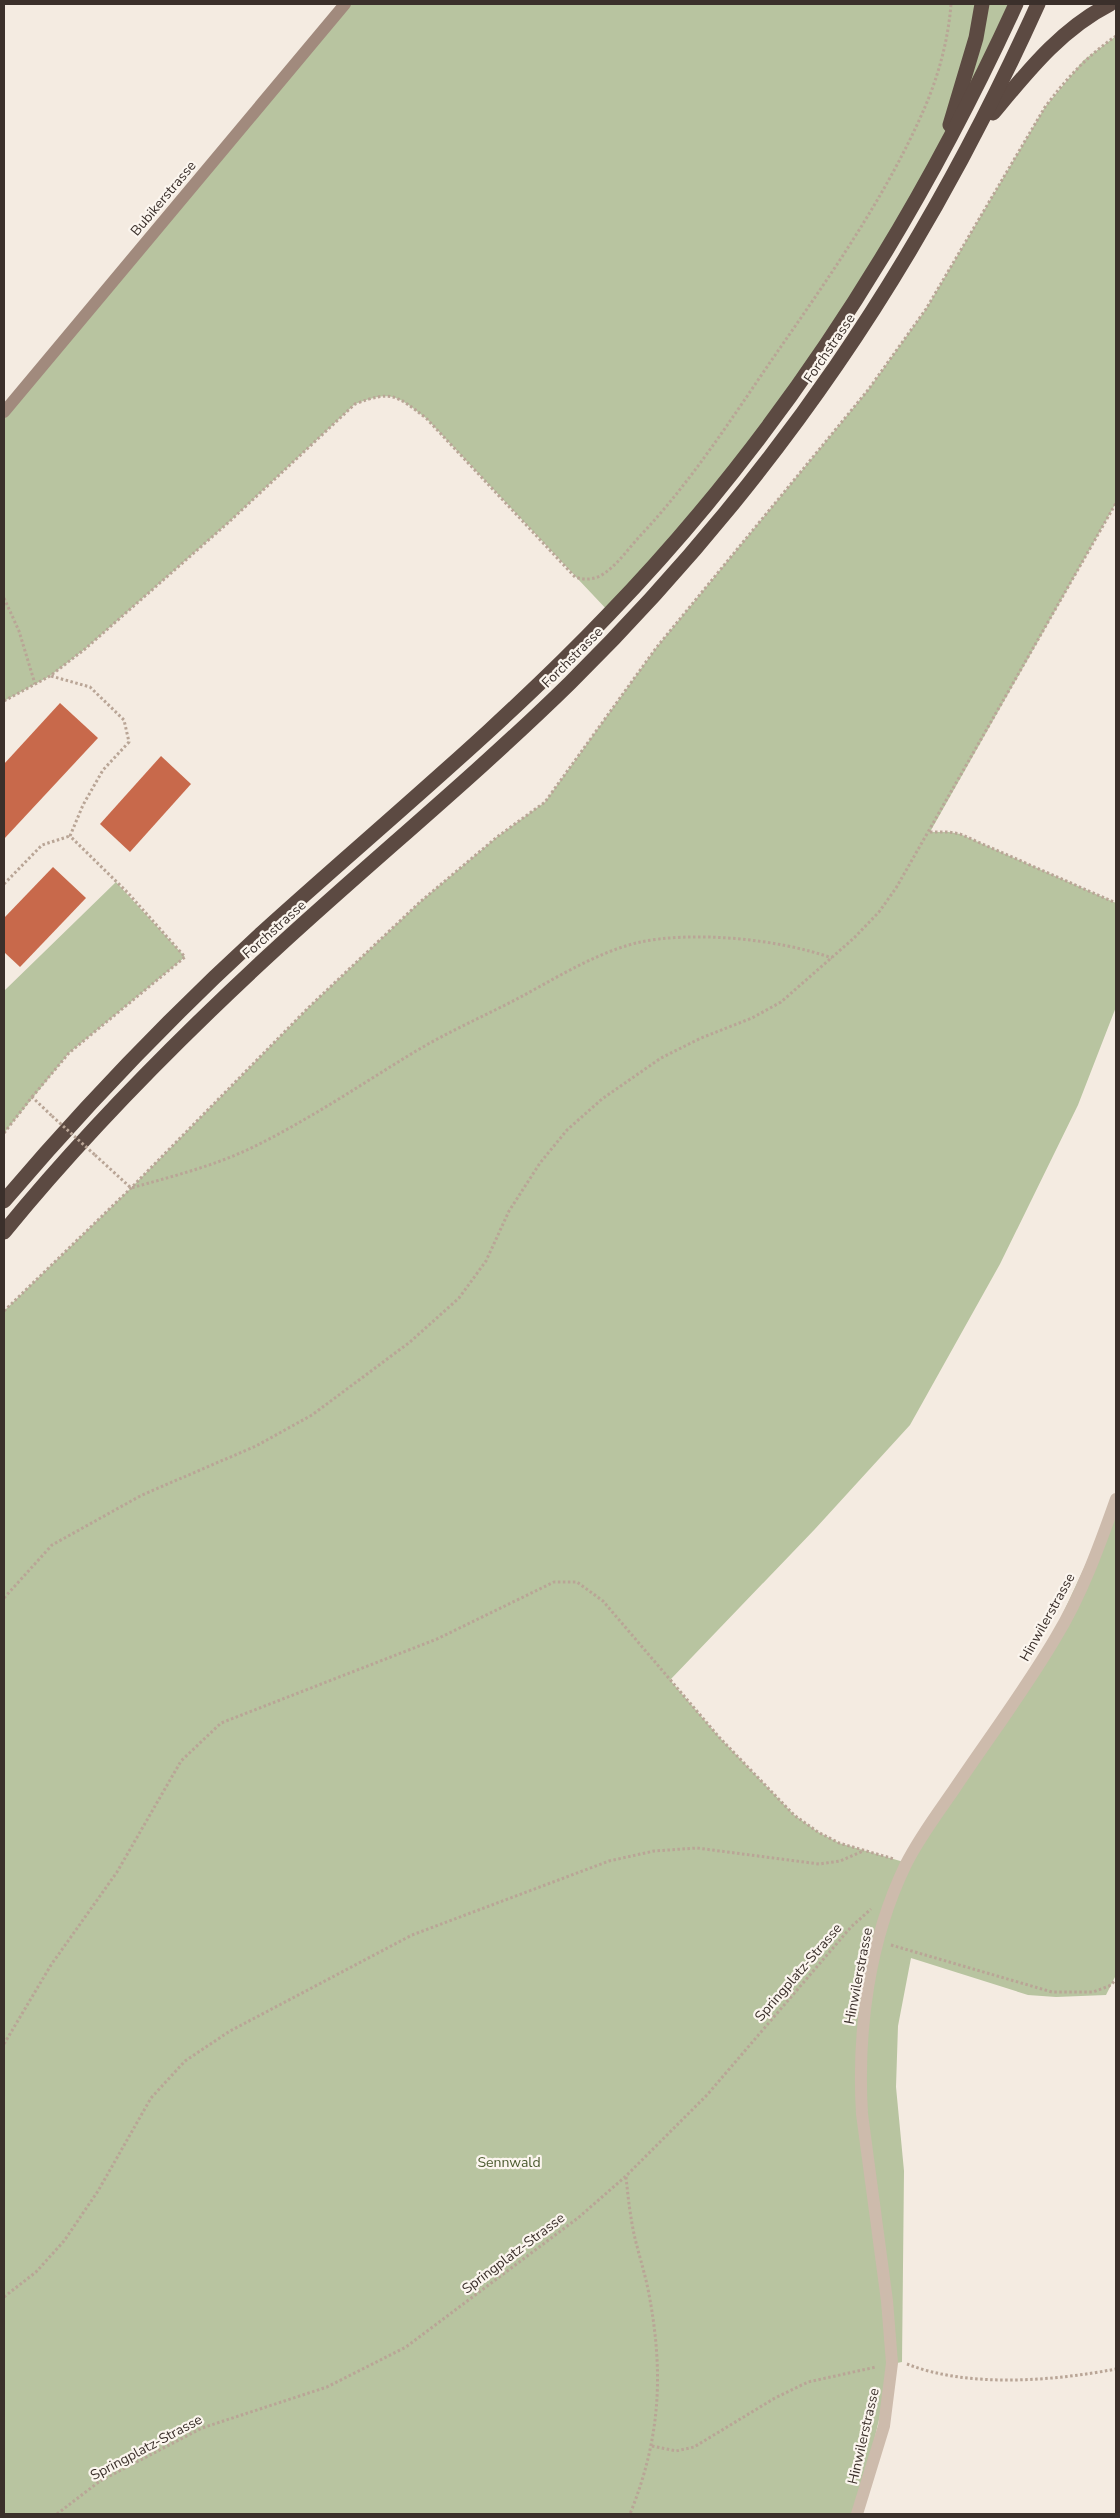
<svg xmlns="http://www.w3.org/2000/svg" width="1120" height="2518" font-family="'Nunito Sans',sans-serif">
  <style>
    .green { fill: #b8c4a0 }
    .building { fill: #c8694b }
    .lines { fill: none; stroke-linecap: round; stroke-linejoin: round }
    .path { stroke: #b9a596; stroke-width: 3; stroke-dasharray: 2.5 2.5; stroke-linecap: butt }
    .street { stroke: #cdbbac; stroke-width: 12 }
    .secondary { stroke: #a18a7d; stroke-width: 12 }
    .highway { stroke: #5c4a42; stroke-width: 15 }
    .path-bridge { stroke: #b9a596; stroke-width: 3; stroke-dasharray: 2.5 2.5; stroke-linecap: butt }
    .labels { text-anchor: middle; stroke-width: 4.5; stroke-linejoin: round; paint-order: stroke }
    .street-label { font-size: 14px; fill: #3b302b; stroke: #fbf5ee }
    .park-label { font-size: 14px; fill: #4a5a2e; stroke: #fbf5ee }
  </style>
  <rect width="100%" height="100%" fill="#f4ebe1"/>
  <g class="green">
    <path d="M345 4H1016L994 52 813 365 610 613 426 418C396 395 392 390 355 404L229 522 85 649 50 676 4 701V412Z"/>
    <path d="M1116 36V503L930 832H949L960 834 1116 903V1007L1078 1105 1000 1264 910 1425 815 1529 670 1680 719 1737 794 1815 818 1832 839 1843 907 1863 1040 1663 1116 1499V1975L1106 1995 1056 1997 1028 1995 911 1958 898 2026 896 2087 904 2171 902 2362 892 2364 857 2514H4V1311L131 1188 309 1007 420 902 497 837 545 802 656 648 868 390 926 309 1045 107 1084 60Z"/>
    <path d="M116 882 185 957 69 1053 4 1133V991Z"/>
  </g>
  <g class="building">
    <path d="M60 703 98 738 4 839V764Z"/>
    <path d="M161 756 191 784 130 852 100 824Z"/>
    <path d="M53 867 86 898 20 967 4 952V918Z"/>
  </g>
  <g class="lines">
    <g class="path">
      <path d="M4 598 19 631 35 684"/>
      <path d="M4 701 50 676 85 649 229 522 355 404C392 390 396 395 426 418L575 577C583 580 591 580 600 576 615 568 628 549 640 536 690 483 730 421 771 361 825 283 882 203 921 116 937 81 948 43 951 4"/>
      <path d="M930 832H949L960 834 1116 903"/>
      <path d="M4 884 42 845 70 836"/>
      <path d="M32 1097 69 1053 185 957 128 893 70 836 83 805 103 770 129 742 124 720 90 687 51 676"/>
      <path d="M4 1133 32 1097 52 1116"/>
      <path d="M95 1155 131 1188C170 1177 210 1167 247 1150 306 1122 360 1085 416 1051 448 1032 482 1017 515 1000 553 980 593 954 636 943 691 930 779 939 832 958"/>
      <path d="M4 1311 131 1188 309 1007 420 902 497 837 545 802 656 648 868 390 926 309 1045 107C1066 79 1087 56 1116 36"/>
      <path d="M4 1598 52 1545 142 1495 256 1446 312 1415 410 1342 459 1298 486 1261 509 1211 540 1163 567 1130 602 1099 661 1058 701 1038 752 1018 781 1002 854 938 879 912 896 888 1116 503"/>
      <path d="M891 1945 1052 1992H1093L1109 1986 1116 1980"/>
      <path d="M4 2044 51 1965 117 1872 181 1761 221 1723 437 1639 554 1582H577L603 1601 719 1737 794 1815 818 1832 839 1843 894 1859"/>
      <path d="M626 2177C628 2196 630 2215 634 2234 638 2252 644 2270 648 2289 664 2371 661 2437 630 2514"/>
      <path d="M4 2297 36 2272 64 2241 98 2191 151 2098 185 2061 230 2031 412 1935 609 1861 654 1851 697 1848 819 1864 840 1861 863 1851"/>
      <path d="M907 2364C967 2388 1053 2381 1116 2369"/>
      <path d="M652 2446 676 2451 694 2447 775 2398 808 2382 876 2367"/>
      <path d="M57 2514 100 2481 202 2428 327 2387 406 2347 578 2218 626 2176 707 2095 851 1927 871 1909"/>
    </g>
    <path class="street" d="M857 2514 884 2426 892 2363 887 2301 862 2114C857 2030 869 1940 906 1864 919 1838 937 1814 953 1791 987 1740 1025 1690 1056 1637 1082 1594 1099 1547 1116 1499"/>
    <path class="secondary" d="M4 412 345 4"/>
    <g class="highway">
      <path d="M993 113C1028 71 1061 29 1110 4"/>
      <path d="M950 125 976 38 982 4"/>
      <path d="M4 1201C85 1106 171 1016 263 932 379 827 500 728 608 615 781 436 913 229 1016 4"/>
      <path d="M4 1232C88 1129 182 1035 280 945 376 857 477 774 570 683 774 481 920 265 1038 4"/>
    </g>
    <path class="path-bridge" d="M52 1116 95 1155"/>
  </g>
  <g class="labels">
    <g class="street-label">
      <text transform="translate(163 198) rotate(-50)" y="5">Bubikerstrasse</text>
      <text transform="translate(829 348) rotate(-56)" y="5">Forchstrasse</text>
      <text transform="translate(572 657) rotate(-45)" y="5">Forchstrasse</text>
      <text transform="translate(274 929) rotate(-42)" y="5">Forchstrasse</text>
      <text transform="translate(1047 1617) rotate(-61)" y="5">Hinwilerstrasse</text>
      <text transform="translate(798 1972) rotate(-49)" y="5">Springplatz-Strasse</text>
      <text transform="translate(858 1976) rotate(-79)" y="5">Hinwilerstrasse</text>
      <text transform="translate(513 2253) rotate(-37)" y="5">Springplatz-Strasse</text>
      <text transform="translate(863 2436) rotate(-77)" y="5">Hinwilerstrasse</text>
      <text transform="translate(146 2447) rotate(-28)" y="5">Springplatz-Strasse</text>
    </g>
    <g class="park-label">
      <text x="509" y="2167">Sennwald</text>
    </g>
  </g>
  <rect width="1120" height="2518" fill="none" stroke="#3b302b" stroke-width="10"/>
</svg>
